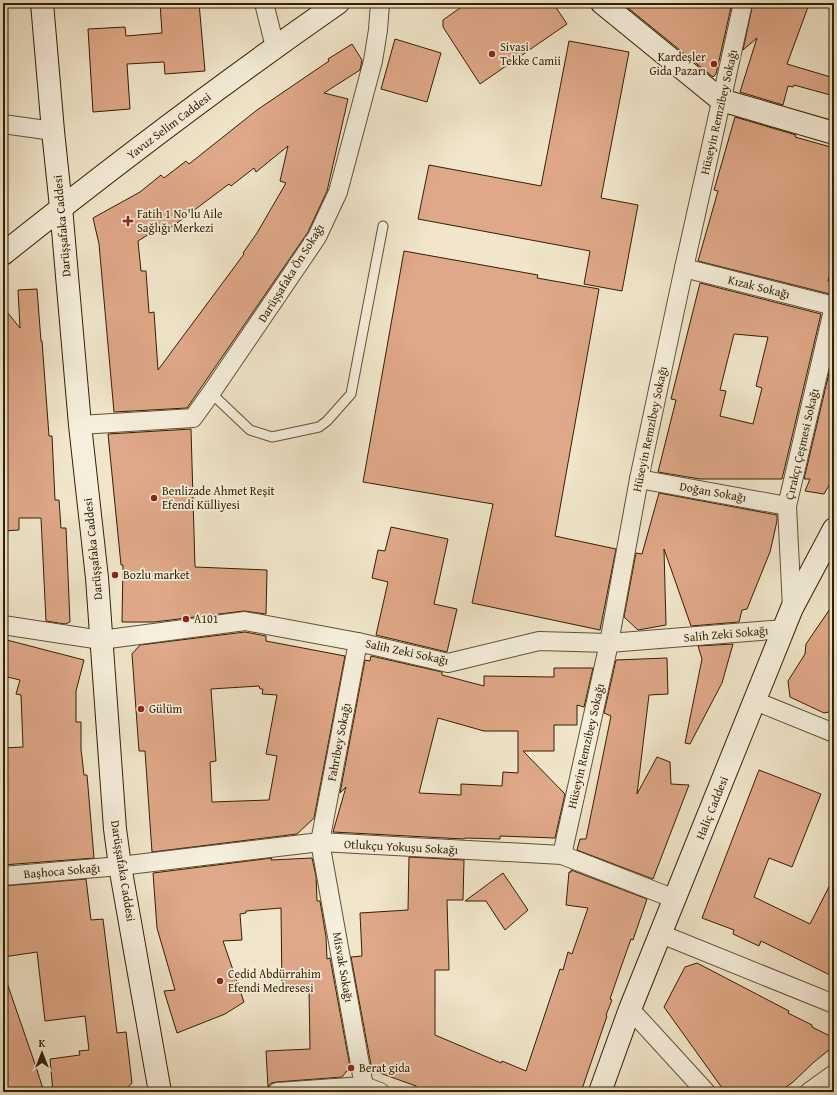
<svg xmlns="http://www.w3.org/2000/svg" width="837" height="1095" font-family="'Gentium Book Plus',serif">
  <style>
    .building { fill: #dfa888; stroke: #341f01; fill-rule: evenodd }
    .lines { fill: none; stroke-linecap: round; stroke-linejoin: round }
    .lane-casing { stroke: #635134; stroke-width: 11 }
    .street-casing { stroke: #635134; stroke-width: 20 }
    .secondary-casing { stroke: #341f01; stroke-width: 24 }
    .lane { stroke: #f6efdd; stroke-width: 9 }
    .street { stroke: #f6efdd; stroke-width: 18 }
    .secondary { stroke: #f6efdd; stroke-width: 22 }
    .poi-dot { fill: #8f2418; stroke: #f6efdd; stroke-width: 1.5 }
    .labels { text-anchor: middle; stroke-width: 3.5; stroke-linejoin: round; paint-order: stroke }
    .poi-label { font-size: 12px; fill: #341f01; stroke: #f6efdd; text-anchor: start }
    .street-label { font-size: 12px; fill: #341f01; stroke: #f6efdd }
  </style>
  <rect width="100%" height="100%" fill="#f1e6cb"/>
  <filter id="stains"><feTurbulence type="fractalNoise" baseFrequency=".005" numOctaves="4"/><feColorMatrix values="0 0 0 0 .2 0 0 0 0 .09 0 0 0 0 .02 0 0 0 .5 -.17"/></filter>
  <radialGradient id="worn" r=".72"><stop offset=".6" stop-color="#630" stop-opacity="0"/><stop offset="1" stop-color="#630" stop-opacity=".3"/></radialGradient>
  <g class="building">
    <path d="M160 3H199L205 71 165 74 164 62 127 64 130 109 93 112 88 29 125 27 126 36 162 33Z"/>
    <path d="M467 3H553L567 24 480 84 443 27V20Z"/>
    <path d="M622 3H732L716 74 713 77Z"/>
    <path d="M753 3H795L808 7 787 64 834 78V96L794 85 793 87 788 86 783 105 740 92 757 38 743 50Z"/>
    <path d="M395 39 441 53 427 102 381 89Z"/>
    <path d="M569 41 629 52 601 198 638 205 622 291 584 284 590 251 418 219 429 165 541 186Z"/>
    <path d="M352 44 362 60 360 70 324 93 348 99 327 191 308 232 187 408 114 412 99 244 93 218 140 192 161 175 164 178 186 161 189 164 257 110 329 61 328 59ZM288 146 280 181 286 183 257 233 243 253 244 254 158 370 154 312 149 313 146 271H141L138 241 165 224 169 229 229 184 231 186 254 168 256 172Z"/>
    <path d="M735 117 796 135 795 137 834 148V261L828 281 834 282V295L698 261 718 191 714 190Z"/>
    <path d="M404 251 538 275 537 278 599 289 555 536 616 549 600 630 472 603 493 504 363 482Z"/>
    <path d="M700 283 821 314 782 479H700L658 472 676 400 671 399ZM734 334 768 337 756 386 762 388 753 424 720 416 726 391 720 390Z"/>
    <path d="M37 289 41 341H42L49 436H52L55 500H59L61 528H66L70 622 65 624 46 621 41 518H19V530L3 531V462H7L6 428H3V307L20 328 18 290Z"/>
    <path d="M834 352V477L824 494 805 491 810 479H804Z"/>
    <path d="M191 429 195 567 267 570 266 614 244 611 154 622H122L123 565H121L108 434Z"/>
    <path d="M659 493 777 515V521L770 552 747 609 742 610 739 622 691 626 664 549 666 625 638 630 624 617 636 553 642 554Z"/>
    <path d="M391 527 448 539 434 604 457 609 447 652 376 635 388 582 372 578 378 550 385 551Z"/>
    <path d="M834 603V711L824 713 790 697 788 681 805 654 806 644Z"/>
    <path d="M245 632 266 636V641L345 656 314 818 297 834 152 852 145 751H139L132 654 140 645ZM259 686 260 689H263L262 694 277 695 266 754 277 756 269 800 212 802 210 762 216 761 211 689Z"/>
    <path d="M3 639 84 660 76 691V722H81V749L84 775H87L94 858 3 865V748L23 747 21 695 16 694 20 680 3 676Z"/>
    <path d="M733 644 722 683 690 744 685 743 702 659 698 646Z"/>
    <path d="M371 656 442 672V675L484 686V676L554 677V668H593L584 707 577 705V725H554V751H523L565 794 555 838 500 836V839L465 838 464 839 333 832 346 787 340 793 365 660 370 661ZM438 718 484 731H518V773L503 772 502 786 461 784V795L419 793Z"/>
    <path d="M667 658 668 694 649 695 637 794 657 757 670 762 671 784 689 785 653 879 577 850 580 839H586L611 716 604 713 616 660Z"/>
    <path d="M759 770 821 794 792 867 769 858 754 897 810 924 834 877V977L761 941 759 946 733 934 734 930 702 918Z"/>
    <path d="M409 857 464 860 463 900H447L449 970H435V1035L501 1063 502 1061 526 1071 560 969 563 970 568 952 572 954 588 908 566 905 569 872H571V870L647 899 633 940 631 939 620 970 610 999 612 1000 606 1015 607 1016 581 1092H428L416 1087V1086L377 1072 371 1065 351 957 362 956 360 913 408 910Z"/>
    <path d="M272 858 271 860 312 858 316 876 317 901H320L326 937 327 959 330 958 350 1067 342 1077 276 1082 271 1083 268 1087 266 1051 310 1049 309 988 282 989 281 908 246 911V913L240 914 242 940 223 941 244 1002 225 1014 177 1033 164 991 175 990 157 928 153 873Z"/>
    <path d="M503 873 528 910 505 930 486 901H465Z"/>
    <path d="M86 879 91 920 103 919 117 1033 126 1032 132 1083 124 1092H53L50 1059 80 1055 79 1051 89 1050 85 1016 45 1021 37 952 3 957V886Z"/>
    <path d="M697 963 789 1011 788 1013 812 1025V1027L834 1038V1046L814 1062 793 1082 779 1092H725L664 1007 685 967Z"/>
    <path d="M6 980 36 1067 44 1092H3V981Z"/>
  </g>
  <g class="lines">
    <defs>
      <path id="lane" d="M211 393 250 430 272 437 319 427 327 421 351 394 383 226"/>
      <g id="street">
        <path d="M264 3 275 47"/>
        <path d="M3 124 53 131"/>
        <path d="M684 268 834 306"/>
        <path d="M80 425 193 418 211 393 317 237 338 192 373 61 378 30 380 3"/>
        <path d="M639 479 787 506"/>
        <path d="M792 608 787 506 834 306"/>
        <path d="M3 625 101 640 245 621 358 642 448 663 539 641 609 643 784 629"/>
        <path d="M358 642 320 842 365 1092"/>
        <path d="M755 701 834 733"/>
        <path d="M562 855 609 643 639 479 684 268 743 3"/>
        <path d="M3 876 120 866 320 842 562 855 675 899"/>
        <path d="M661 934 834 1004"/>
        <path d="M630 1009 706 1092"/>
        <path d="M277 1092 364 1086 380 1092"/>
        <path d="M809 1092 834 1074"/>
      </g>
      <g id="secondary">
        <path d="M42 3 53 131 61 207 80 425 97 578 115 829 120 866 160 1092"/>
        <path d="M602 3 721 100 834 133"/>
        <path d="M3 254C112 167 223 83 338 3"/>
        <path d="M600 1092 630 1009 792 608 834 529"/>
      </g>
    </defs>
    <use href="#lane" class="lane-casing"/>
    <use href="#street" class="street-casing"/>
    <use href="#secondary" class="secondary-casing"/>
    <use href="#lane" class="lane"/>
    <use href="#street" class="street"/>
    <use href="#secondary" class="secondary"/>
  </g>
  <g class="poi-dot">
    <circle cx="492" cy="54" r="4"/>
    <circle cx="714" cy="64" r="4"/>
    <path d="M126 215h4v4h4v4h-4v4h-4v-4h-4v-4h4z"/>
    <circle cx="154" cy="498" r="4"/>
    <circle cx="115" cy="575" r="4"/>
    <circle cx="186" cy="619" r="4"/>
    <circle cx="141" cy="709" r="4"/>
    <circle cx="220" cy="981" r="4"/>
    <circle cx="351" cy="1068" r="4"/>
  </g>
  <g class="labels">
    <g class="poi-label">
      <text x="500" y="51">Sivasi<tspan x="500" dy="14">Tekke Camii</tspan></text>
      <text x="706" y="61" text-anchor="end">Kardeşler<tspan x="706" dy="14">Gida Pazarı</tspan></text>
      <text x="137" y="218">Fatih 1 No'lu Aile<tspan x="137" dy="14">Sağlığı Merkezi</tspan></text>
      <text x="162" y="495">Benlizade Ahmet Reşit<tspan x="162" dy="14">Efendi Külliyesi</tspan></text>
      <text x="123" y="579">Bozlu market</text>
      <text x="194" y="623">A101</text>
      <text x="149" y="713">Gülüm</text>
      <text x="228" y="978">Cedid Abdürrahim<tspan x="228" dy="14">Efendi Medresesi</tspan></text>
      <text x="359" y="1072">Berat gida</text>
    </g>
    <g class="street-label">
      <text transform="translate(719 112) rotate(-77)" y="4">Hüseyin Remzibey Sokağı</text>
      <text transform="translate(169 126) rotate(-37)" y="4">Yavuz Selim Caddesi</text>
      <text transform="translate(62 226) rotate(-95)" y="4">Darüşşafaka Caddesi</text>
      <text transform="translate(291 273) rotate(-58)" y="4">Darüşşafaka Ön Sokağı</text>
      <text transform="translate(759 287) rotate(14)" y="4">Kızak Sokağı</text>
      <text transform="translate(650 429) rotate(-78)" y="4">Hüseyin Remzibey Sokağı</text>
      <text transform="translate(802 444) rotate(-77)" y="4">Çırakçı Çeşmesi Sokağı</text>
      <text transform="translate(713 492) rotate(10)" y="4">Doğan Sokağı</text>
      <text transform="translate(93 549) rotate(-96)" y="4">Darüşşafaka Caddesi</text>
      <text transform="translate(726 634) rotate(-5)" y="4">Salih Zeki Sokağı</text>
      <text transform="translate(407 652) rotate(12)" y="4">Salih Zeki Sokağı</text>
      <text transform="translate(339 742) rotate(-79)" y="4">Fahribey Sokağı</text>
      <text transform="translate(586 746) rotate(-77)" y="4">Hüseyin Remzibey Sokağı</text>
      <text transform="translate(712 808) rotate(-68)" y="4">Haliç Caddesi</text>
      <text transform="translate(401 847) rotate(3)" y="4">Otlukçu Yokuşu Sokağı</text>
      <text transform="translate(62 871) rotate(-5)" y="4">Başhoca Sokağı</text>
      <text transform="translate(123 871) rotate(81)" y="4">Darüşşafaka Caddesi</text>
      <text transform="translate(343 967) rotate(80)" y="4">Misvak Sokağı</text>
    </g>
  </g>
  <rect width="837" height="1095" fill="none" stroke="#f1e6cb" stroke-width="16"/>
  <rect x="4" y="4" width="829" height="1087" fill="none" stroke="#341f01" stroke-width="2"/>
  <rect x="8" y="8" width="821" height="1079" fill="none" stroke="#341f01"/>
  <g transform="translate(42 1053)" stroke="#f6efdd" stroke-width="3" paint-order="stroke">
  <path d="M0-3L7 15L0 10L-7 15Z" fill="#341f01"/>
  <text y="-6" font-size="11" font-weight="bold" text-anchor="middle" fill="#341f01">K</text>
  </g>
  <rect width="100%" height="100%" filter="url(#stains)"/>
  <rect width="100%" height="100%" fill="url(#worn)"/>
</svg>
